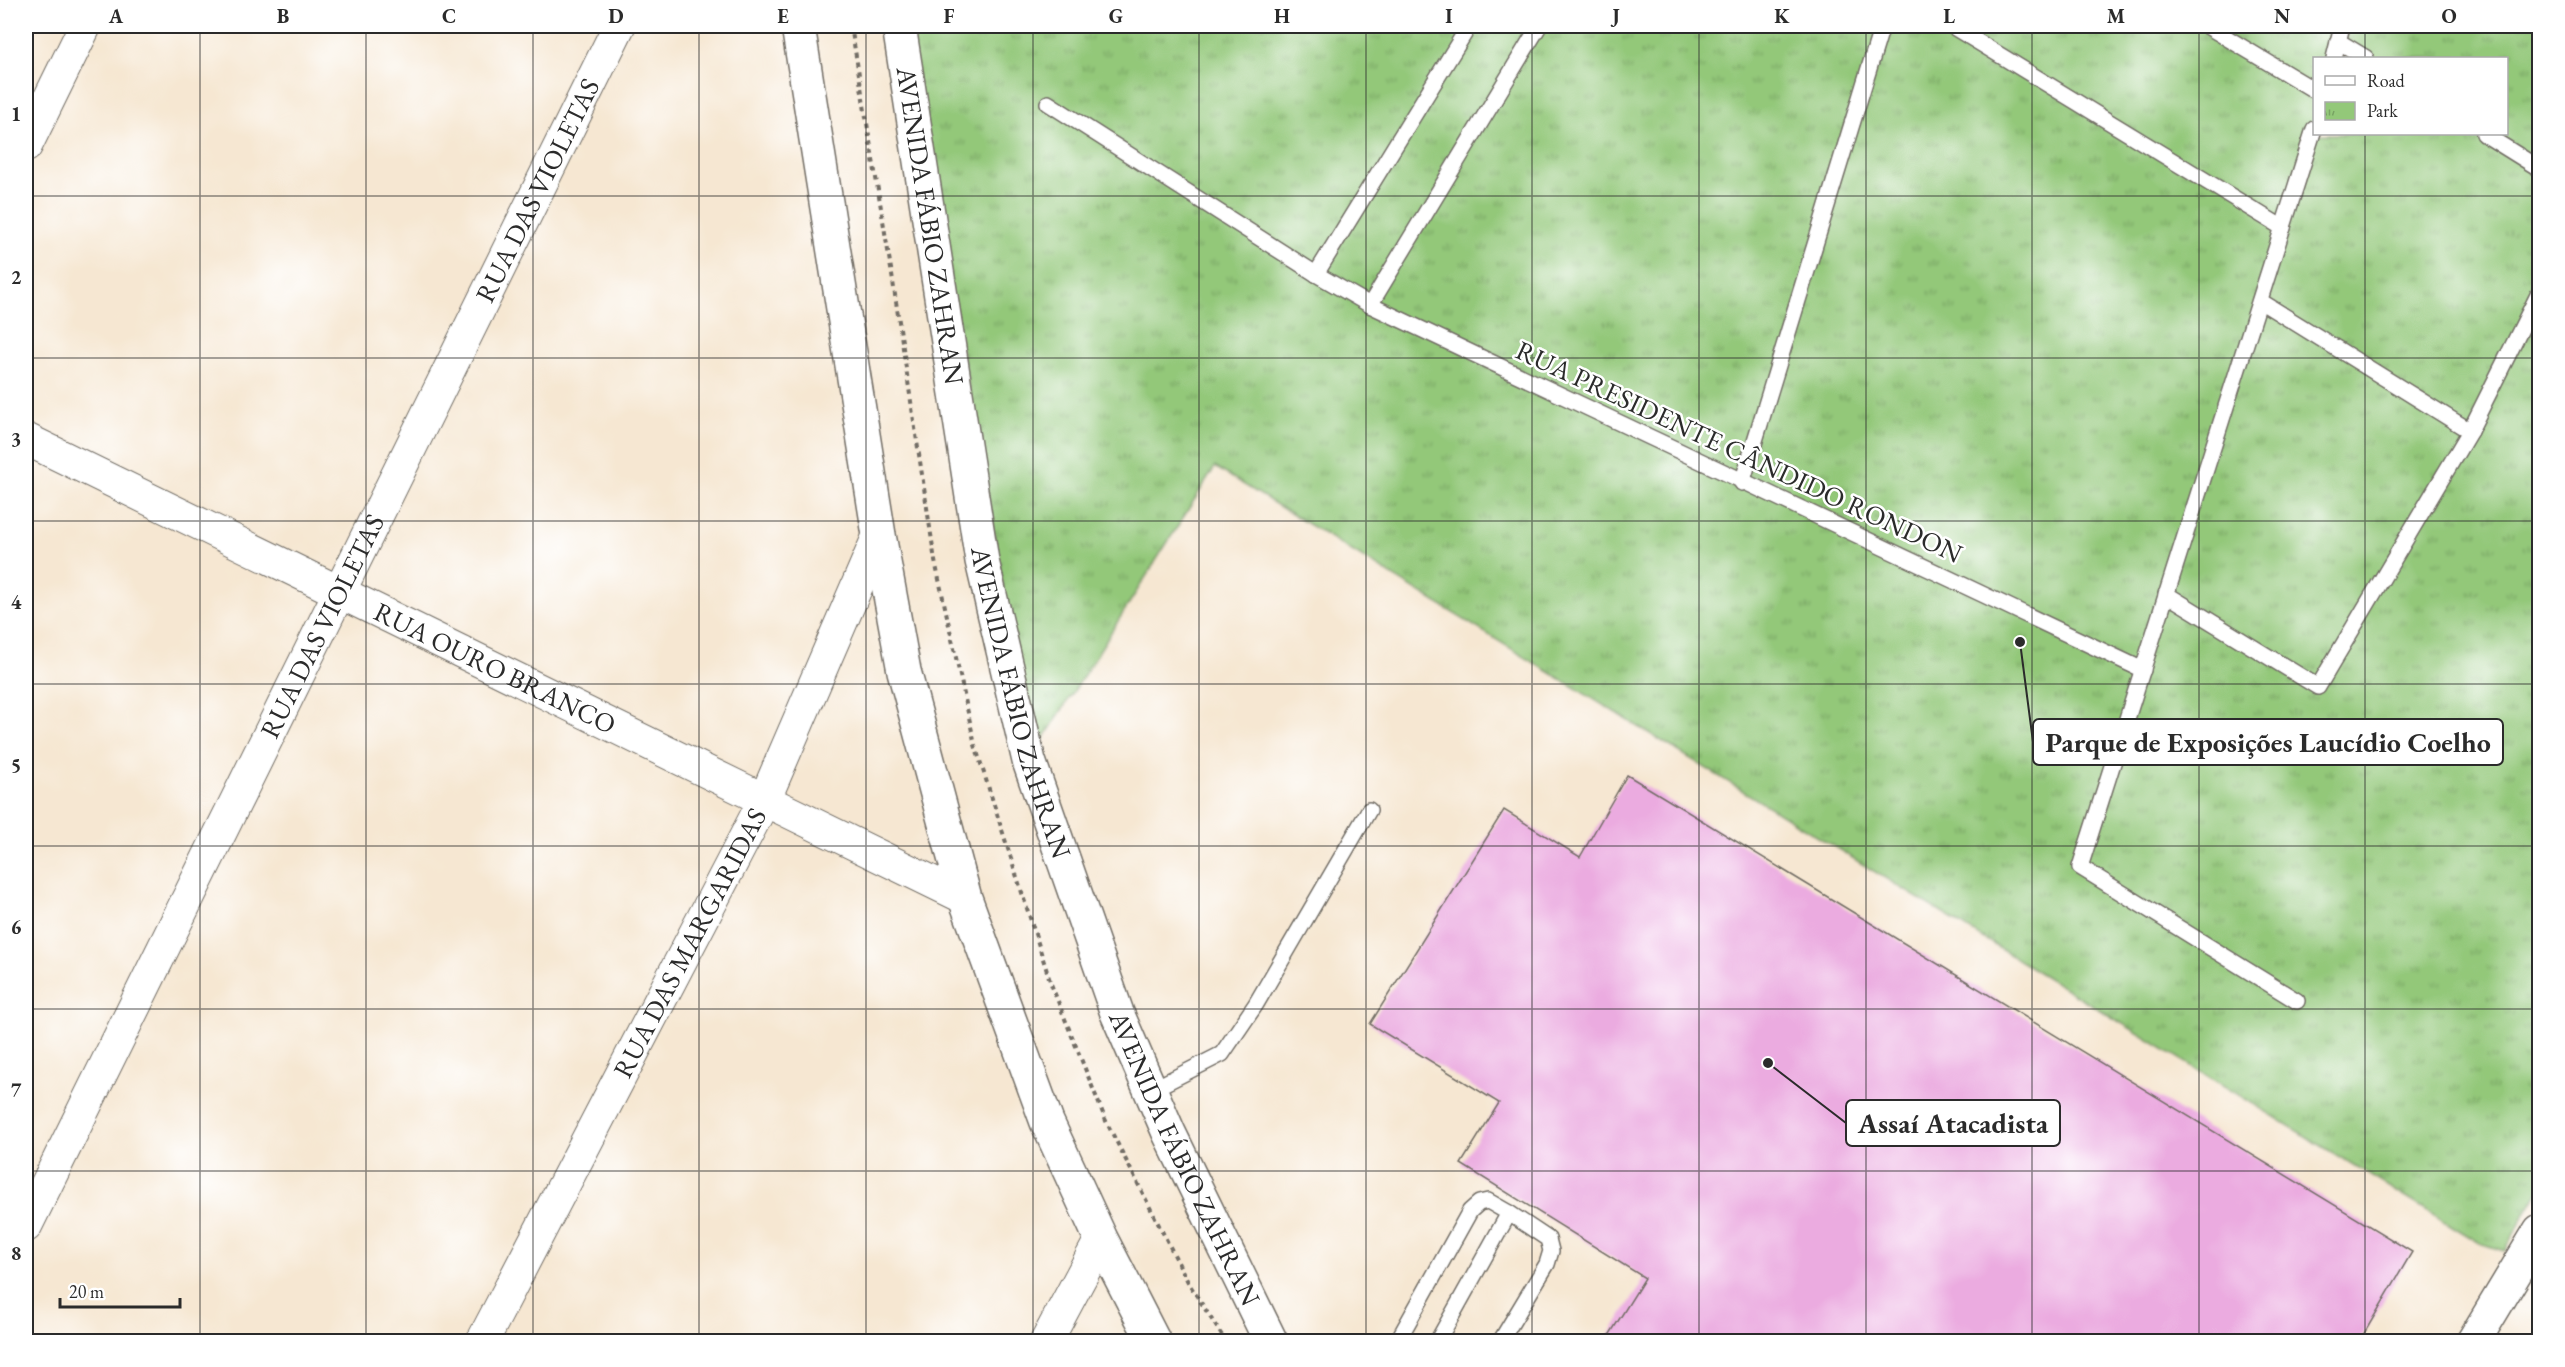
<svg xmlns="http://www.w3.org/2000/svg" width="2565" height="1367" font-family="'EB Garamond',serif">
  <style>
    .park { fill: url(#park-tufts); stroke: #5f7a52; stroke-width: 1.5; fill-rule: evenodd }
    .building { fill: #ebabe0 }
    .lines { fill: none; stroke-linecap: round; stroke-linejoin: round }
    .lane-casing { stroke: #726d65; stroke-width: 18 }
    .street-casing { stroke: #726d65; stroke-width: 34 }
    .secondary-casing { stroke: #726d65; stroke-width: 36 }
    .primary-casing { stroke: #726d65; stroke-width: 36 }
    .path { stroke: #726d65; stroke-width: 4; stroke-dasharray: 4.5 4.5; stroke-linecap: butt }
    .lane { stroke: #fff; stroke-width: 15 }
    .street { stroke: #fff; stroke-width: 32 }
    .secondary { stroke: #fff; stroke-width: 33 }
    .primary { stroke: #fff; stroke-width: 33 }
    .grid { fill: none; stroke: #2b2b2b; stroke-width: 1.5; stroke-opacity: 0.55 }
    .labels { text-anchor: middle; stroke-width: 5; stroke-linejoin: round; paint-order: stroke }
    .street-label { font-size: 27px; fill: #2b2b2b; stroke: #fff }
    .leader { fill: none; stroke: #2b2b2b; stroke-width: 2 }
    .callout-dot { fill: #2b2b2b; stroke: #fff; stroke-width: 2 }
    .callout { fill: #fff; stroke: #2b2b2b; stroke-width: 2 }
    .callout-label { font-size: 28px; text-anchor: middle; font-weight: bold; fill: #2b2b2b }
    .neatline { fill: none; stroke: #2b2b2b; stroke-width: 2 }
    .grid-label { font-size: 20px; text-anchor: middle; font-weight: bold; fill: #2b2b2b }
  </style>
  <defs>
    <pattern id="park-tufts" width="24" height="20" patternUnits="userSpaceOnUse" patternTransform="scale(1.5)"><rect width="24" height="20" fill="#93c879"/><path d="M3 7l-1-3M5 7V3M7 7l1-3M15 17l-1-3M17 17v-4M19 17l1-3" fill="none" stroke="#78a363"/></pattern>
  </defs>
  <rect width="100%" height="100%" fill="#fff"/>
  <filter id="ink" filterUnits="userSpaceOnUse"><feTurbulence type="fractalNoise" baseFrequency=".0167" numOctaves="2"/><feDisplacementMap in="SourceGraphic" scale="12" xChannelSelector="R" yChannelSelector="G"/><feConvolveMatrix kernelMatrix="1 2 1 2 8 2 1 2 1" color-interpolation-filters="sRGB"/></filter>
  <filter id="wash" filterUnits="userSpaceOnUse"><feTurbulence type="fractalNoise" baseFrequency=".008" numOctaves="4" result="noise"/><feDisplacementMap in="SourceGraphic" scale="24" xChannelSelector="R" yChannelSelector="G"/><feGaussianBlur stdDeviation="1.35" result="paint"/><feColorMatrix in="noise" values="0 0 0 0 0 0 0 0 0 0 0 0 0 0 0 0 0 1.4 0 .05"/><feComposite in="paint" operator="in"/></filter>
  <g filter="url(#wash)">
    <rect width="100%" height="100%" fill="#f6e7d2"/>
    <path class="park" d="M905 26H2539L2540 1189 2504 1251 2480 1243 1215 467 1033 756ZM2314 58H2506V134H2314Z"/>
    <g id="blocks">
      <path class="building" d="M1627 775 2412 1252 2359 1342H1605L1645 1278 1461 1164 1499 1103 1370 1024 1504 810 1580 857Z"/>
    </g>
  </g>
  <g filter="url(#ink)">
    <use href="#blocks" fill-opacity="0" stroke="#726d65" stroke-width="1.5"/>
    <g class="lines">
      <defs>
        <g id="lane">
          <path d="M1952 26 2283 228"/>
          <path d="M2207 26 2314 90"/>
          <path d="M2338 41 2366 58"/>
          <path d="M2334 58 2342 26"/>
          <path d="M1048 103 1316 274 1370 305 2143 670"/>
          <path d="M2484 134 2540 169"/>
          <path d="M1316 274 1469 26"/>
          <path d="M2260 301 2470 431"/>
          <path d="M1370 305 1539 26"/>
          <path d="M1742 483 1882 26"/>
          <path d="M2166 594 2318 687 2470 431 2540 291"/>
          <path d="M2297 1001 2080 867 2314 129"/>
          <path d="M1151 1090 1222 1054 1256 1004 1369 810"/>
          <path d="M1397 1342 1470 1211 1479 1203 1488 1201 1509 1213 1437 1342"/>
          <path d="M1500 1342 1547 1264 1551 1251 1548 1239 1509 1213"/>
        </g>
        <g id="street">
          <path d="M26 146 85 26"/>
          <path id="s1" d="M26 439 965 898"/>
          <path id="s2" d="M26 1226 619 26"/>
          <path id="s3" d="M482 1342 764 801 879 535"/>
          <path d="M1046 1342 1101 1239"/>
        </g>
        <path id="secondary" d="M2473 1342 2540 1231"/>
        <g id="primary">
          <path d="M798 26 879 535 904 671 965 898 1047 1122 1101 1239 1154 1342"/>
          <path id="s4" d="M899 26 982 561 1029 761 1117 1013 1169 1133 1271 1342"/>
        </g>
      </defs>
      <use href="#lane" class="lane-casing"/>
      <use href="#street" class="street-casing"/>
      <use href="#secondary" class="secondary-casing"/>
      <use href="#primary" class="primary-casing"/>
      <path class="path" d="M851 26 892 275 935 561 975 745 1051 984 1106 1121 1188 1282 1226 1342"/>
      <use href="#lane" class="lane"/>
      <use href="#street" class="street"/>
      <use href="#secondary" class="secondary"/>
      <use href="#primary" class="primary"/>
    </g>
  </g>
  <path class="grid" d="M200 26V1342M366 26V1342M533 26V1342M699 26V1342M866 26V1342M1033 26V1342M1199 26V1342M1366 26V1342M1532 26V1342M1699 26V1342M1866 26V1342M2032 26V1342M2199 26V1342M2365 26V58M2365 134V1342M26 196H2540M26 358H2540M26 521H2540M26 684H2540M26 846H2540M26 1009H2540M26 1171H2540"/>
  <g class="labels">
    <g class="street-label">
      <text dy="9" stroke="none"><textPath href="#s2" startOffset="1155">RUA DAS VIOLETAS</textPath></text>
      <text dy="9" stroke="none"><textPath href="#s4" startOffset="202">AVENIDA FÁBIO ZAHRAN</textPath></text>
      <text transform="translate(1739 452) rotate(25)" y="9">RUA PRESIDENTE CÂNDIDO RONDON</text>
      <text dy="9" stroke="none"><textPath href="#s2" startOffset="669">RUA DAS VIOLETAS</textPath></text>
      <text dy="9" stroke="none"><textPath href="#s1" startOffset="522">RUA OURO BRANCO</textPath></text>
      <text dy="9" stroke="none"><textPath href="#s4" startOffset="688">AVENIDA FÁBIO ZAHRAN</textPath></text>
      <text dy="9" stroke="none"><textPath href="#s3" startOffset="450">RUA DAS MARGARIDAS</textPath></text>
      <text dy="9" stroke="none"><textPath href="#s4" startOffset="1174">AVENIDA FÁBIO ZAHRAN</textPath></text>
    </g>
  </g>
  <path class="leader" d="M2020 642L2033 742M1768 1063L1846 1123"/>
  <g class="callout-dot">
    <circle cx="2020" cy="642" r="6"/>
    <circle cx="1768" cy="1063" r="6"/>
  </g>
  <g class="callout">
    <rect x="2033" y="719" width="470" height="46" rx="6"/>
    <rect x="1846" y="1100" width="214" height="46" rx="6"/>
  </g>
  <g class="callout-label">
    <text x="2268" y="752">Parque de Exposições Laucídio Coelho</text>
    <text x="1953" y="1133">Assaí Atacadista</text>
  </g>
  <rect width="2565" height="1367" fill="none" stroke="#fff" stroke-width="66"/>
  <rect x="2313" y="57" width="195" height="78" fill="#ffffff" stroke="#aaaaaa" stroke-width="1.5"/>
  <rect x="2325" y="76" width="30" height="9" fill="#ffffff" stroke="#aaaaaa" stroke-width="1.5"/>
  <text x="2367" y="87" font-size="18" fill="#2b2b2b">Road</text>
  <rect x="2325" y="102" width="30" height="18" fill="url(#park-tufts)" stroke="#aaaaaa" stroke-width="1.5"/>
  <text x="2367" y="117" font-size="18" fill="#2b2b2b">Park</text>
  <path d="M60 1298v9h120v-9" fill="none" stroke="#2b2b2b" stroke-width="3"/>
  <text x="69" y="1298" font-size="18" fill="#2b2b2b" stroke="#ffffff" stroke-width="4.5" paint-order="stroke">20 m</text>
  <rect x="33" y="33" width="2499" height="1301" class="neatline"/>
  <g class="grid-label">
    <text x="116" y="23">A</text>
    <text x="283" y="23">B</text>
    <text x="449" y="23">C</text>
    <text x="616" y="23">D</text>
    <text x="783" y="23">E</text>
    <text x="949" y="23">F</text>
    <text x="1116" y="23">G</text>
    <text x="1282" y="23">H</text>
    <text x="1449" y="23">I</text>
    <text x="1616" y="23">J</text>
    <text x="1782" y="23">K</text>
    <text x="1949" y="23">L</text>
    <text x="2116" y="23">M</text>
    <text x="2282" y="23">N</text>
    <text x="2449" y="23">O</text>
    <text x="16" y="121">1</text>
    <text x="16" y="284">2</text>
    <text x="16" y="446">3</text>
    <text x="16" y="609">4</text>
    <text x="16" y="772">5</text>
    <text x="16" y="934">6</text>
    <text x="16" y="1097">7</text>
    <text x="16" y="1260">8</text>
  </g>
</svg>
